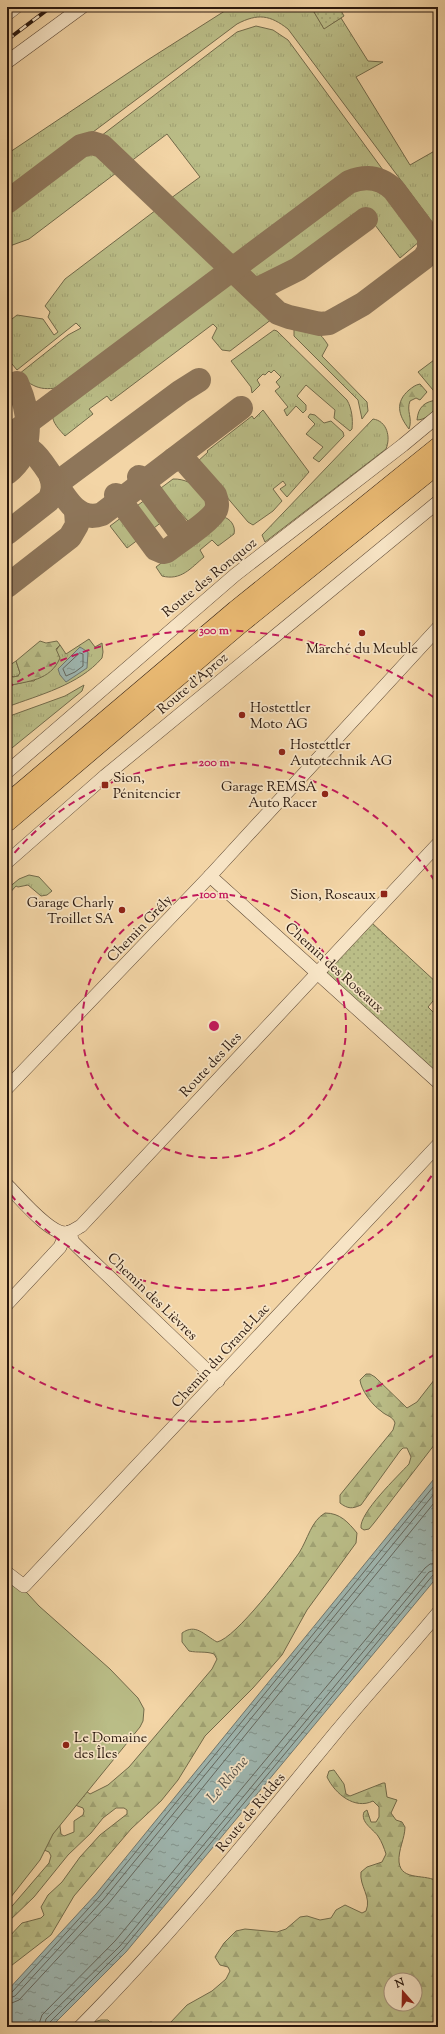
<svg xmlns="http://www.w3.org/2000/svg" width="445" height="2034" font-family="'Sorts Mill Goudy',serif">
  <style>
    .grass { fill: url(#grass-tufts); stroke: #726a4a }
    .forest { fill: url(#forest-firs); stroke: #726a4a; fill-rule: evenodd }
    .park { fill: url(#park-dots); stroke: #726a4a }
    .pitch { fill: #babd87; stroke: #726a4a }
    .water { fill: url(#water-ripples); stroke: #70776f }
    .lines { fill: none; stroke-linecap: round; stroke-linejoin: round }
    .shore { stroke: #64675f; stroke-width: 1 }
    .taxiway { stroke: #8e765a; stroke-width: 24 }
    .minor-casing { stroke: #5c4734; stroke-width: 14 }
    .highway-casing { stroke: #2a180e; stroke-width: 20 }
    .minor { stroke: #f7e4c5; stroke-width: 13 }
    .highway { stroke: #eaba73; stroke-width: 19 }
    .rail-casing { stroke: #2a180e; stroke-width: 4 }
    .rail { stroke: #f7e4c5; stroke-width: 2.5; stroke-dasharray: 8; stroke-linecap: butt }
    .ring { fill: none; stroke: #c2185b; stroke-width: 2; stroke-dasharray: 7 5 }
    .poi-dot { fill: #8f2418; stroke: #f7e4c5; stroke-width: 1.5 }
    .labels { text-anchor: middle; stroke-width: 3.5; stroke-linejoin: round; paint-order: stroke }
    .street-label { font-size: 14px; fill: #2a180e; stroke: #f7e4c5 }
    .poi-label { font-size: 14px; fill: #2a180e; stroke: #f7e4c5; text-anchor: start }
    .water-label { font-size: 15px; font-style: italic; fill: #534f47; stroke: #f7e4c5 }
    .centre { fill: #c2185b; stroke: #f7e4c5; stroke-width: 2 }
    .ring-label { font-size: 12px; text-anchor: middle; font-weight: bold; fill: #c2185b; stroke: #f7e4c5; stroke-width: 3.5; stroke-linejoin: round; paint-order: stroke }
  </style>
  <defs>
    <pattern id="grass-tufts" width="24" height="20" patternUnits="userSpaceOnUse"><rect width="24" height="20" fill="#babd87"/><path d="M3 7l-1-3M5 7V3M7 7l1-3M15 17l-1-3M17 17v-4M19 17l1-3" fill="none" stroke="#a0a273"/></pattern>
    <pattern id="forest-firs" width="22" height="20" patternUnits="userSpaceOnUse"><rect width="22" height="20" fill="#babd87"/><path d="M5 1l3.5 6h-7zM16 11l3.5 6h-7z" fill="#a0a273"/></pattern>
    <pattern id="park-dots" width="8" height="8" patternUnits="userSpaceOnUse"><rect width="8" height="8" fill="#babd87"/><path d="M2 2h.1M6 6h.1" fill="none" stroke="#a0a273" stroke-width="1.8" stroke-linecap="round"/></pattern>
    <pattern id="water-ripples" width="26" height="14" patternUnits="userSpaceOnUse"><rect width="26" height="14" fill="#9eb6b0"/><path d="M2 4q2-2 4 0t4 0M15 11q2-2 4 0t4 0" fill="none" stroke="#81938e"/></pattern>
  </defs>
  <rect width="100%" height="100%" fill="#f3d5a6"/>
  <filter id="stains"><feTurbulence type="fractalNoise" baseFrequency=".005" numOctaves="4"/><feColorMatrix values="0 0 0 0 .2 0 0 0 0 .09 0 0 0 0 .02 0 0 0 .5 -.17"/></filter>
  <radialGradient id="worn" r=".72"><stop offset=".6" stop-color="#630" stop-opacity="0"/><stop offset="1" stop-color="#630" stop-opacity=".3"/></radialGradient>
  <g class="grass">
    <path d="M231 7H311L324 28 341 18 368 61 383 62 356 77 410 165 438 149V230L288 29C270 15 258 13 237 24L9 195 7 193V154L146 61Z"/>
    <path d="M256 26 273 30 288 40 383 170 368 167 352 171 230 262 167 201 200 177 167 134 130 162C117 156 110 144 97 139L237 32Z"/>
    <path d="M93 147 98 149 119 166 120 170 29 239 7 247V207L81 151Z"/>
    <path d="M360 187 372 188 384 194 420 241 400 258 366 213C344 228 276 285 254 285L242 273V269L341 195 348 191Z"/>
    <path d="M160 207 221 263 222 268 68 385C47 391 35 391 19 374L68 335 81 328 76 323 17 370 7 358V323L17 315 43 319 54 335 58 332 48 317 50 312 45 306 65 279Z"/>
    <path d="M233 277 277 318 272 319 230 351 222 350 212 338 217 328 213 324 111 401 107 396 89 409 93 414 65 436C58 428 49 420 54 409Z"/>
    <path d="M300 326C314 327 321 334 328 345L322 356 367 402 368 411 362 419 358 400 294 336V330Z"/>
    <path d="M274 330 277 331 347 400C352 409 353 419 352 429L350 431 334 418 335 410 306 385 297 396 306 405V410L303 413 296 406 287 416 284 410 288 407 275 391 280 387 276 382 281 377 274 370 271 373 269 371 265 375 263 374 257 380 260 385 252 393 251 387 231 361Z"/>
    <path d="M438 357V396L418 372Z"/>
    <path d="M263 410 309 472 287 497 280 489 286 485 283 481 273 489 282 501 273 511 253 525 248 522 197 462 208 452 207 451 252 416 254 419Z"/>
    <path d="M310 414 315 415 324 423 331 421 343 432 344 436 319 462 313 458 323 447 306 434 315 424 308 417Z"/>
    <path d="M373 419C387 421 391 437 386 449L265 542 262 535Z"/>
    <path d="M173 479C205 478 222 521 188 521L178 510 127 548 110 526Z"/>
    <path d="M223 517C230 518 236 526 234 534L218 546 212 540 200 550 204 557C191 568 181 581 162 576L156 567Z"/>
    <path d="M89 639 95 647 102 643 103 652 102 658C79 685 39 695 7 707V686L29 681H34L60 645 66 654Z"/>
    <path d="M16 661 20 673 18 676 13 677 7 674V667Z"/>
    <path d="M84 685 82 691 7 752V717L65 696Z"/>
    <path d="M29 875 39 877 52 891 47 895 41 896 28 885 18 887 16 886 7 896V889L19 879Z"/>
  </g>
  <g class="forest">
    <path d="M420 384 427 392 420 400 416 398 410 401C406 411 413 418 409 429 398 415 395 402 409 390 413 387 415 385 420 384Z"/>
    <path d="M438 400V407C433 413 425 420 417 420 418 407 425 401 438 400Z"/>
    <path d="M40 641 46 643 57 641 60 645 56 649 60 658C50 681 28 681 7 686V674L13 677 18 676 20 673 16 661Z"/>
    <path d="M366 1374H370L375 1377 407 1408 417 1402 438 1375V1440L374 1523 369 1529 364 1530 361 1528C359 1513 398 1476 409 1464L411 1457 407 1448H403L400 1451 361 1505C352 1509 348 1509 340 1503V1495L393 1430 395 1423C393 1416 386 1416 381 1411 372 1405 361 1390 360 1380Z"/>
    <path d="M325 1513C340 1513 348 1522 357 1533L356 1543 307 1610 282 1655 253 1688 205 1736 178 1780 161 1801 131 1829 74 1896 51 1935 7 1969V1939L22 1923 41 1918 44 1915 41 1907 48 1895 62 1882 80 1857 100 1835 127 1814V1810L124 1808H116L103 1818 91 1833 68 1855 34 1897 7 1923V1912L49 1863 51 1856 49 1852 44 1850 7 1857 59 1819 61 1834 64 1836 74 1832V1821L83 1815 84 1811 83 1808 75 1805 86 1791 90 1794 108 1785 129 1767 212 1669 217 1659 214 1654C206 1651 198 1653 189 1651L182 1642V1633C196 1623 204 1635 217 1642 236 1638 286 1571 299 1553 308 1539 311 1521 325 1513Z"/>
    <path d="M334 1770 344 1784 346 1794 350 1796 383 1783H385L387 1797 397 1800 391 1813 396 1820 402 1822 405 1827C405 1838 398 1850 399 1862 401 1882 427 1873 438 1882V2027H133L151 2022 164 2026 170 2023 187 2005 212 1991 226 1979 230 1971 228 1967 220 1965 215 1957 224 1943 236 1931 245 1929 277 1932 286 1929 300 1917 307 1916 320 1920 331 1918 336 1910 345 1905 362 1913 366 1911C372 1897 359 1886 361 1872L367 1867 382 1862 386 1854C384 1848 382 1842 378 1836 373 1829 360 1822 364 1812L367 1810 371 1822H376L379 1817V1807L373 1801C355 1810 335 1794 327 1777L329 1771ZM391 1980H415V2004H391Z"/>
    <path d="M101 2020H108L115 2027H87L93 2022Z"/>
  </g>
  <g class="park">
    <path d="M311 7H339L344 16 324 29Z"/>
    <path d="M372 923 438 984V995L428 1007 438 1017V1078L328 977 327 969Z"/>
  </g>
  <path class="pitch" d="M7 1571 39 1606 110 1669 138 1698 144 1709 143 1721 140 1727 53 1834 40 1860 7 1902Z"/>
  <g class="water">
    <path d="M80 647 88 652 87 668 66 682 60 675 58 669Z"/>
    <path d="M438 1474V1576L126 1952 51 2027H7V1991L96 1894Z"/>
  </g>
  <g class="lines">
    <g class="shore">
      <path d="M80 653 83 654V666L75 672 66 676 63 669Z"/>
      <path d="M7 1994 12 1992 99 1897 438 1481"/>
      <path d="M7 1999 15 1996 103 1900 438 1489"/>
      <path d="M7 2005 19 2000 108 1904 438 1498"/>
      <path d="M38 2027 42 2015 115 1941 425 1568 430 1564 438 1563"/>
      <path d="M44 2027 46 2019 120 1946 429 1572 438 1569"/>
      <path d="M49 2027 50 2022 123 1949 433 1575 438 1574"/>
    </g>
    <g class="taxiway">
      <path d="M7 202 81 146 92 143 102 146 278 313 289 317 320 324 329 323 363 304 424 258 429 250V237"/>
      <path d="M251 287 258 289 298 269 366 219"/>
      <path d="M7 438 349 182C366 175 381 177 394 190L438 249"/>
      <path d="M7 443C52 437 59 530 102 514L241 408"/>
      <path d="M7 473C36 451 30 413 17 383"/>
      <path d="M51 477 56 479 64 478 180 392 199 380"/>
      <path d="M139 477 180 532 182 534H190"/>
      <path d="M116 495 156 549 163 552 167 551C177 543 212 520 216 510 218 505 217 500 215 495L184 460 174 459"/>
      <path d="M7 533 49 500C53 492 54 486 51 477"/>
      <path d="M7 586 70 537 77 525 76 511"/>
    </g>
    <defs>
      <g id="minor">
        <path d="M7 14 16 7"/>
        <path d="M7 62 82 7"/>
        <path d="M7 772 235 575 403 445 438 416"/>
        <path d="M7 862 105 776 438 502"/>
        <path d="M210 876 438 1082"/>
        <path d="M7 1088 210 876 438 628"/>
        <path d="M7 1185C19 1197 50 1235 67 1233 72 1232 77 1228 81 1226L438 844"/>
        <path d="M69 1232 73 1242 79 1248 218 1381"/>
        <path d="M7 1304 60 1247 66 1233"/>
        <path d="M7 1573 24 1586 438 1145"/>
        <path d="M80 2027C172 1934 253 1833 336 1732 369 1692 405 1653 438 1613"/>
      </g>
      <g id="highway">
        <path d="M7 804 236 610 438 447"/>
        <path d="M7 822 240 624 438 464"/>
      </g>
    </defs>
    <use href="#minor" class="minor-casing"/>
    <use href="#highway" class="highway-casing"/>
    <use href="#minor" class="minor"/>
    <use href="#highway" class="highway"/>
    <defs>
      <path id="rail" d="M7 40 51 7"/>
    </defs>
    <use href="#rail" class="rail-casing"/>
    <use href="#rail" class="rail"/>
  </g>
  <g class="ring">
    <circle cx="214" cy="1026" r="132"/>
    <path d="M438 1166A264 264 0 0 1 7 1190M7 862A264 264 0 0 1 438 886"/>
    <path d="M435 1354A396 396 0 0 1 7 1364M7 688A396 396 0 0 1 435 698"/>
  </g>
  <g class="poi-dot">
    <circle cx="362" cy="633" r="4"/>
    <circle cx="242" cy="715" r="4"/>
    <circle cx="282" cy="752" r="4"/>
    <rect x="101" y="781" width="8" height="8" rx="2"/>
    <circle cx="325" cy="794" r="4"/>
    <rect x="380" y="890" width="8" height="8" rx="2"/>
    <circle cx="122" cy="910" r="4"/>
    <circle cx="66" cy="1745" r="4"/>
  </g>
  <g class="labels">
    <g class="street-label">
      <text transform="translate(209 577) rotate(-39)" y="5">Route des Ronquoz</text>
      <text transform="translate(192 683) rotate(-40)" y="5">Route d'Aproz</text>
      <text transform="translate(139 928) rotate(-46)" y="5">Chemin Grély</text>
      <text transform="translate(335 967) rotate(42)" y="5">Chemin des Roseaux</text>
      <text transform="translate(210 1064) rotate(-47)" y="5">Route des Iles</text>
      <text transform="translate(153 1296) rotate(44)" y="5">Chemin des Lièvres</text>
      <text transform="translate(220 1355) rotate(-47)" y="5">Chemin du Grand-Lac</text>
      <text transform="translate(250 1812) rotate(-50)" y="5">Route de Riddes</text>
    </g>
    <g class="poi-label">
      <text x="362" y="653" text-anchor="middle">Marché du Meuble</text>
      <text x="250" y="712">Hostettler<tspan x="250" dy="16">Moto AG</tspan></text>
      <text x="290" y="749">Hostettler<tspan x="290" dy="16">Autotechnik AG</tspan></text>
      <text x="113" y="782">Sion,<tspan x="113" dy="16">Pénitencier</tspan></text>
      <text x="317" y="791" text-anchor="end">Garage REMSA<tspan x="317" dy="16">Auto Racer</tspan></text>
      <text x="376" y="899" text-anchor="end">Sion, Roseaux</text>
      <text x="114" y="907" text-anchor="end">Garage Charly<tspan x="114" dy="16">Troillet SA</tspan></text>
      <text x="74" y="1742">Le Domaine<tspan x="74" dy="16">des Îles</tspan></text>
    </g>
    <g class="water-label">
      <text transform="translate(227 1779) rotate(-50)" y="5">Le Rhône</text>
    </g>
  </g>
  <circle cx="214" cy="1026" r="6" class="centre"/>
  <g class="ring-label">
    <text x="214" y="634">300 m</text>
    <text x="214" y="766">200 m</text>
    <text x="214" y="898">100 m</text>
  </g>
  <rect width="445" height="2034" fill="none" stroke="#f3d5a6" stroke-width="24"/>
  <rect x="8" y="8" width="429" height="2018" fill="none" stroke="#2a180e" stroke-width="2"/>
  <rect x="12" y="12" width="421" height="2010" fill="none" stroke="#2a180e"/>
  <g transform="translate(403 1992) rotate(340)"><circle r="19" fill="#f7e4c5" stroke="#a5927c"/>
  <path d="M0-3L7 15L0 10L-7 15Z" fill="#8f2418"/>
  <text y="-6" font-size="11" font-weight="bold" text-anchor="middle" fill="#2a180e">N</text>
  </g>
  <rect width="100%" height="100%" filter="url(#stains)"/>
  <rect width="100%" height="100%" fill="url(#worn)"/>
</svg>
